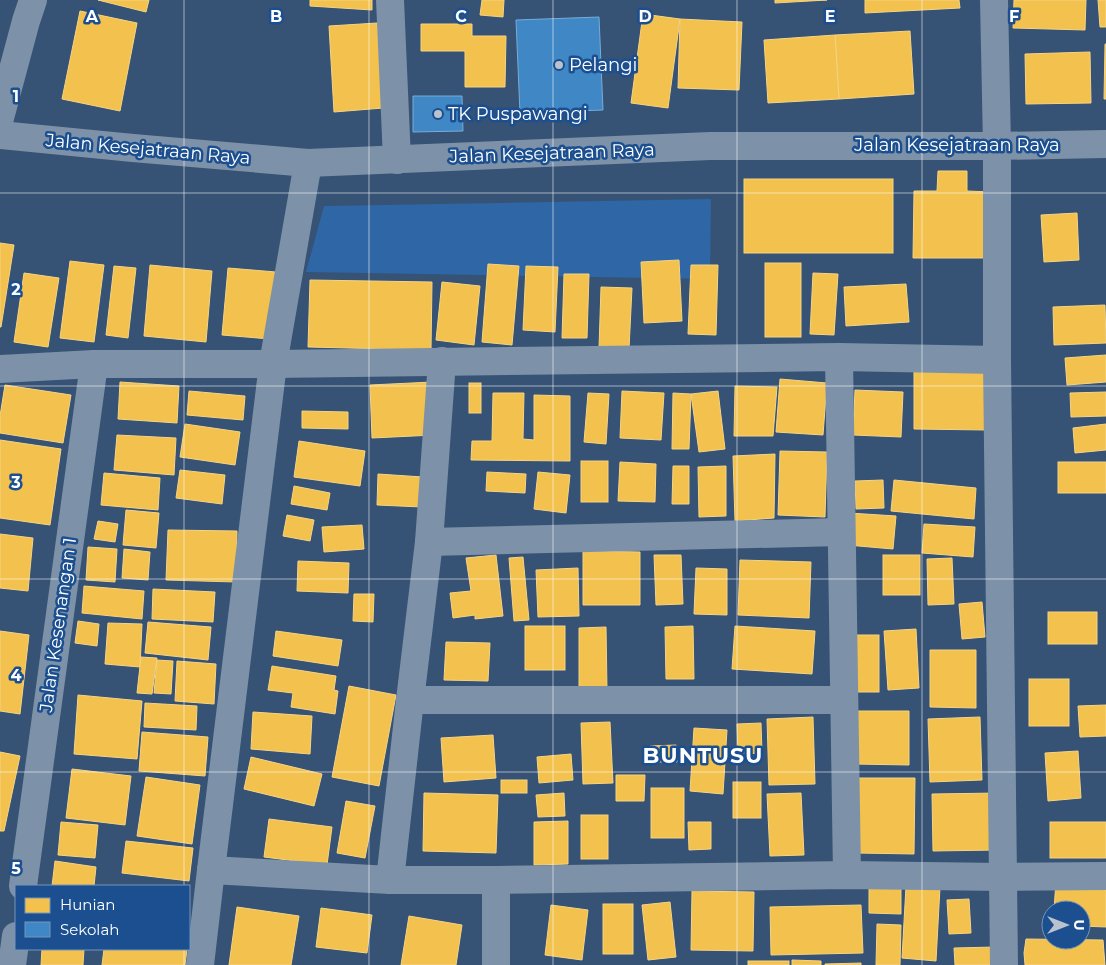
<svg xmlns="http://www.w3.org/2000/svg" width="1106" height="965" font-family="Montserrat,sans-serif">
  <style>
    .green { fill: #2f66a5 }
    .homes { fill: #f2c14e; stroke: #f6d483 }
    .schools { fill: #3f88c5; stroke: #79acd6 }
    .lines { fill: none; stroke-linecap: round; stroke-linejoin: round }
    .minor { stroke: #7d92a8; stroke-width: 28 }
    .grid { fill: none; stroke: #fff; stroke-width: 1; stroke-opacity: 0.55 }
    .poi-dot { fill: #b9c2ce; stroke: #1b4f8f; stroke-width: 2 }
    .labels { text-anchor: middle; stroke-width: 5; stroke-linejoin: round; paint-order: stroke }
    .poi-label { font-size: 18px; fill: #fff; stroke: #1b4f8f; text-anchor: start }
    .street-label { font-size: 18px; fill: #fff; stroke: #1b4f8f }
    .district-label { font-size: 22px; font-weight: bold; letter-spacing: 1px; fill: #fff; stroke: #1b4f8f }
    .grid-label { font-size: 16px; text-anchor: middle; font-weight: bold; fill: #fff; stroke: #1b4f8f; stroke-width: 5; stroke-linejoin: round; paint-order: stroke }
  </style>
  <rect width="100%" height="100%" fill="#365274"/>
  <path class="green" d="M711 199 710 279 306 272 324 206Z"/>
  <g class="homes">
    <path d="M98 0H149L146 12Z"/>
    <path d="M310 0H372V10L310 6Z"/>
    <path d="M482 0H504L503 17 480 15Z"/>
    <path d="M775 0H827L775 3Z"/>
    <path d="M865 0H959L960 8 865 13Z"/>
    <path d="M1014 0H1086L1085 30 1013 28Z"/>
    <path d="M1098 0H1106V27H1100Z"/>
    <path d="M80 11 137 23 120 111 62 99Z"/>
    <path d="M643 14 680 19 668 108 631 103Z"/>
    <path d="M680 19 742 22 739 90 678 88Z"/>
    <path d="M377 23 383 108 334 112 329 26Z"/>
    <path d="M421 24H472V36H506L505 87H465V51H421Z"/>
    <path d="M910 31 914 94 839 99 835 35Z"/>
    <path d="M835 35 839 99 768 103 764 40Z"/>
    <path d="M1105 44H1106V99H1104Z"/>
    <path d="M1090 52 1091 103 1026 104 1025 54Z"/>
    <path d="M938 171H967V191L992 192 991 258H913L914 191H937Z"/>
    <rect x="744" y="179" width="149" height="74"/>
    <path d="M1077 213 1079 260 1044 262 1041 215Z"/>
    <path d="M0 243 14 245 1 327H0Z"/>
    <path d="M679 260 682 321 644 323 641 262Z"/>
    <path d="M70 261 104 265 94 342 60 338Z"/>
    <rect x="765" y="263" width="36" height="74"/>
    <path d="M488 264 519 266 512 345 482 342Z"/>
    <path d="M150 265 212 271 206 342 144 336Z"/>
    <path d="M691 265H718L716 335 688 334Z"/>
    <path d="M114 266 136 268 128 338 106 335Z"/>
    <path d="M526 266 558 267 555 332 523 330Z"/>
    <path d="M228 268 276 272 270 339 222 335Z"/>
    <path d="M24 273 59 278 48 347 14 342Z"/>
    <path d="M813 273 838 274 834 335 810 334Z"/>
    <path d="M564 274H589L587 338H562Z"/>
    <path d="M310 280 432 282 431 350 308 347Z"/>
    <path d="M442 282 480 286 474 345 436 340Z"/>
    <path d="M906 284 909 322 846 326 844 287Z"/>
    <path d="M601 287 632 288 629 349 599 348Z"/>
    <path d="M1105 305 1106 343 1054 345 1053 307Z"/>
    <path d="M1106 355V382L1067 385 1065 358Z"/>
    <path d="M914 370 987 371 986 430 914 429Z"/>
    <path d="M780 379 827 383 823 435 776 432Z"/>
    <path d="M120 382 179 386 177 423 118 419Z"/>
    <path d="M432 382 434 435 372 438 370 385Z"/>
    <rect x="469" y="383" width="12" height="30"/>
    <path d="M5 385 71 395 63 443 0 433V416Z"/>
    <path d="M735 386 777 387 773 436H734Z"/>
    <path d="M855 390 903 392 901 437 853 435Z"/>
    <path d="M189 391 245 396 243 420 187 415Z"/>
    <path d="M622 391 664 393 661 440 620 438Z"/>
    <path d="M718 391 725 449 699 452 691 394Z"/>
    <path d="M1106 392V416L1071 417 1070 393Z"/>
    <path d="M493 393H524L523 439 534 440V395L570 396V461L471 460 472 441H492Z"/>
    <path d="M588 393 609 394 606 444 584 442Z"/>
    <path d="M673 393 691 394 689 449H672Z"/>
    <path d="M302 411 348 412V429L302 428Z"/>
    <path d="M185 424 240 432 235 465 180 457Z"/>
    <path d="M1106 424V450L1075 453 1073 428Z"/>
    <path d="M117 435 176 438 174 475 114 470Z"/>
    <path d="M0 440 61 449 50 525 0 518Z"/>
    <path d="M299 441 365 451 360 486 294 477Z"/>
    <path d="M780 451 827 452 825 517 778 515Z"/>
    <path d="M775 454 774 518 735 521 733 456Z"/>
    <rect x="581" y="461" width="27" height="41"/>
    <path d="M620 462 656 464 655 502 618 501Z"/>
    <rect x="1058" y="462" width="48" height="31"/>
    <path d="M673 466H689V504H672Z"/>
    <path d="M726 466V516L699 517 698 467Z"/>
    <path d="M180 470 225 475 222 504 176 498Z"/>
    <path d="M487 472 526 474 525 493 486 491Z"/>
    <path d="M538 472 570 475 566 513 534 509Z"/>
    <path d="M104 473 160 478 158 510 101 505Z"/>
    <path d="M378 474 423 477 422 507 377 505Z"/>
    <path d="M883 480 884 508 856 509 855 481Z"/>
    <path d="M894 480 976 488 974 519 891 511Z"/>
    <path d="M294 486 330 493 327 510 291 504Z"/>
    <path d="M126 510 159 513 156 548 123 545Z"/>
    <path d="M849 513 896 516 893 549 847 545Z"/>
    <path d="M287 515 314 520 310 541 283 536Z"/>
    <path d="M98 521 118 524 115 542 94 539Z"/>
    <path d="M924 524 975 527 973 557 922 553Z"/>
    <path d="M362 525 364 549 324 552 322 527Z"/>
    <path d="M168 530 237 531 236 582 166 580Z"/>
    <path d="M0 534 33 538 28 591 0 588Z"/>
    <path d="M88 547 117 549 115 582 86 580Z"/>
    <path d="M124 549 150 552 148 580 122 578Z"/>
    <path d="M583 551 640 552V605H583Z"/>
    <path d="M496 555 503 616 475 619V615L453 618 450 593 471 591 466 558Z"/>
    <path d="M654 555H681L683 604 656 605Z"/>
    <rect x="883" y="555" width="37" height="40"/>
    <path d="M523 557 529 620 514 621 509 558Z"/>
    <path d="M952 558 954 604 928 605 927 559Z"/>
    <path d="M740 560 811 562 809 618 738 615Z"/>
    <path d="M298 561 349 563 348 593 297 591Z"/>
    <path d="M578 568 579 616 538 617 536 570Z"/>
    <path d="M696 568 727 569V615L694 614Z"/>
    <path d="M84 586 144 591 142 619 82 613Z"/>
    <path d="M153 589 215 592 213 622 152 619Z"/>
    <path d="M354 594H374L373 622 353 621Z"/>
    <path d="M982 602 985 637 962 639 959 604Z"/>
    <rect x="1048" y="612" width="49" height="32"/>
    <path d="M78 621 99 624 97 646 75 643Z"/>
    <path d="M148 622 211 627 208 660 145 653Z"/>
    <path d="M108 623 142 624 140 667 105 664Z"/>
    <rect x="525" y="626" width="40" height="44"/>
    <path d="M693 626 694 679H666L665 627Z"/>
    <path d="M735 626 815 631 812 674 732 669Z"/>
    <path d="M606 627 607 690 579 691V628Z"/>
    <path d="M916 629 919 688 888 690 884 631Z"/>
    <path d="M0 631 29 635 20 714 0 711Z"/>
    <path d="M276 631 342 640 338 666 273 656Z"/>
    <rect x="855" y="635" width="24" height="57"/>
    <path d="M446 642 490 643 488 681 444 680Z"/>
    <path d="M930 650H976V708L930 707Z"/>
    <path d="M141 657 157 658 152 694 137 693Z"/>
    <path d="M157 660 173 661 171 694 154 693Z"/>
    <path d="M177 661 216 664 214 704 175 701Z"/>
    <path d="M272 666 336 676 334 690 338 691 335 714 291 707 293 693 268 690Z"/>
    <rect x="1029" y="679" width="40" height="47"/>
    <path d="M349 686 396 695 379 786 332 777Z"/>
    <path d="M78 695 142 701 137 759 74 754Z"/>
    <path d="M145 703 197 706 196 730 144 727Z"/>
    <path d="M1106 705V736L1080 737 1078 706Z"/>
    <path d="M855 711H909V765L854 764Z"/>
    <path d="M253 712 312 716 310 754 251 749Z"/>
    <path d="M813 717 815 784 769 785 767 719Z"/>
    <path d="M980 717 982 780 930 782 928 719Z"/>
    <path d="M610 722 613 783 583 784 581 723Z"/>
    <path d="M761 723 762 753 738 754 737 724Z"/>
    <path d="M694 728 727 730 723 794 690 791Z"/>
    <path d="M142 732 208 737 205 776 139 771Z"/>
    <path d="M493 735 496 778 444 782 441 738Z"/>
    <path d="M676 745 677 762H650V746Z"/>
    <path d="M1078 751 1081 798 1048 801 1045 753Z"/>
    <path d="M0 752 20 756 4 831H0Z"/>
    <path d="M571 754 573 780 539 783 537 757Z"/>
    <path d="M251 757 322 774 314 806 244 789Z"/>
    <path d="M72 769 131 776 125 825 66 818Z"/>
    <path d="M616 775H645L644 801H616Z"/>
    <path d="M146 777 200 785 192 844 137 836Z"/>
    <path d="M858 778H915L914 854 857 853Z"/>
    <rect x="501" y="780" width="26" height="13"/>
    <rect x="733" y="782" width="28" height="36"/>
    <rect x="651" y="788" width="33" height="50"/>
    <path d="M424 793 498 795 496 853 423 851Z"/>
    <path d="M564 793 565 816 538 817 536 795Z"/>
    <path d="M801 793 804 855 770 856 767 794Z"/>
    <path d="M997 793 998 850 933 851 932 794Z"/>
    <path d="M346 801 375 806 365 858 337 853Z"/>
    <rect x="581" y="815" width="27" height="44"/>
    <path d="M269 819 332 827 327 865 264 857Z"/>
    <path d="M568 821V864L534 865V822Z"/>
    <path d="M61 822 98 825 95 858 58 855Z"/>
    <path d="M688 822H711V849L689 850Z"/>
    <rect x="1050" y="822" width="56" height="36"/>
    <path d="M126 841 193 848 189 881 122 873Z"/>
    <path d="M55 861 96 867 94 886H52Z"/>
    <path d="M1056 881 1106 885V927L1081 926V910H1054Z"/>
    <path d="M869 885 901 886V914L869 913Z"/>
    <path d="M906 886 940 887 936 961 902 958Z"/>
    <path d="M692 891 754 892 753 951 691 950Z"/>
    <path d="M969 899 971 933 949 934 947 900Z"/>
    <path d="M670 902 676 957 648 960 642 905Z"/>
    <rect x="603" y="904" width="30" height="50"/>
    <path d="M551 905 588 910 582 960 545 955Z"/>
    <path d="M861 905 863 953 771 955 770 907Z"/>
    <path d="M237 907 299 916 291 965H229Z"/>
    <path d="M321 908 372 915 367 953 316 947Z"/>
    <path d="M409 916 462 925 456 965H401Z"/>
    <path d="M877 924 901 925 900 965H876Z"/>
    <path d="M1026 939 1103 940 1105 965H1025L1024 953Z"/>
    <path d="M995 947V965H955L954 948Z"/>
    <path d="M42 949H84L83 965H41Z"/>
    <path d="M104 949H187L185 965H102Z"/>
    <path d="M792 960 821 961V965H792Z"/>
    <rect x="748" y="961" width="41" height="4"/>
    <path d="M861 963V965H825V964Z"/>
  </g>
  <g class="schools">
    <path d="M599 17 603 110 520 113 516 20Z"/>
    <path d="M413 96H462L463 131 413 132Z"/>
  </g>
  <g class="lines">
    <g class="minor">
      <path d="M390 0 397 160"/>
      <path d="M994 0 997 146V360L1004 965"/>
      <path d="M0 118 26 21 33 0"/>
      <path d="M0 135 133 148 308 163 710 146H997L1106 144"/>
      <path d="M839 357 847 875"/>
      <path d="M0 369 94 364H273L839 357 997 360"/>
      <path d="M429 542 841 532"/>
      <path d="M410 700H844"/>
      <path d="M211 870 390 880H496L847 875 1003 877 1106 876"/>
      <path d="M390 880 410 700 429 542 442 361"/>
      <path d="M496 880V965"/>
      <path d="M23 886 94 364"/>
      <path d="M12 965 16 936"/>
      <path d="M200 965 211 870 273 364 308 163"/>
    </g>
  </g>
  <path class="grid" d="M184 0V886M369 0V965M553 0V965M737 0V965M922 0V965M0 193H1106M0 386H1106M0 579H1106M0 772H1106M184 949V965"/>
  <g class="poi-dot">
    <circle cx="559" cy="65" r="5"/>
    <circle cx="438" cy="114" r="5"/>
  </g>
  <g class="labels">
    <g class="poi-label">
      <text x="569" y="71">Pelangi</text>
      <text x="448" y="120">TK Puspawangi</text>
    </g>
    <g class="street-label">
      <text x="957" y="151">Jalan Kesejatraan Raya</text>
      <text transform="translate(148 149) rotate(5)" y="6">Jalan Kesejatraan Raya</text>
      <text transform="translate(552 153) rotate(-2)" y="6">Jalan Kesejatraan Raya</text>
      <text transform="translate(58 625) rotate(-82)" y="6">Jalan Kesenangan 1</text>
    </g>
    <g class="district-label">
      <text x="703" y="763">BUNTUSU</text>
    </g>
  </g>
  <g class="grid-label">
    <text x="92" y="22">A</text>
    <text x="276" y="22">B</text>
    <text x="461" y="22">C</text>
    <text x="645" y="22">D</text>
    <text x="830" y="22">E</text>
    <text x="1014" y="22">F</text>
    <text x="16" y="102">1</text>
    <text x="16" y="295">2</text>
    <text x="16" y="488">3</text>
    <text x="16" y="681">4</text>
    <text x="16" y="874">5</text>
  </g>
  <rect x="15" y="885" width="175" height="65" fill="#1b4f8f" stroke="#7695bc"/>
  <rect x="25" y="898" width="25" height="15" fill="#f2c14e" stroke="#7695bc"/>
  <text x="60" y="910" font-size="15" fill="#ffffff">Hunian</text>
  <rect x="25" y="922" width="25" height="15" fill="#3f88c5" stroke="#7695bc"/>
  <text x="60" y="935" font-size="15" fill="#ffffff">Sekolah</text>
  <g transform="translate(1066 925) rotate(90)"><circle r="24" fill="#1b4f8f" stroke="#7695bc"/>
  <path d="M0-4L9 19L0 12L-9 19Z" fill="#b9c2ce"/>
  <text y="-8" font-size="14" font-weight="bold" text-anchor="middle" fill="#ffffff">U</text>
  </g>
</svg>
